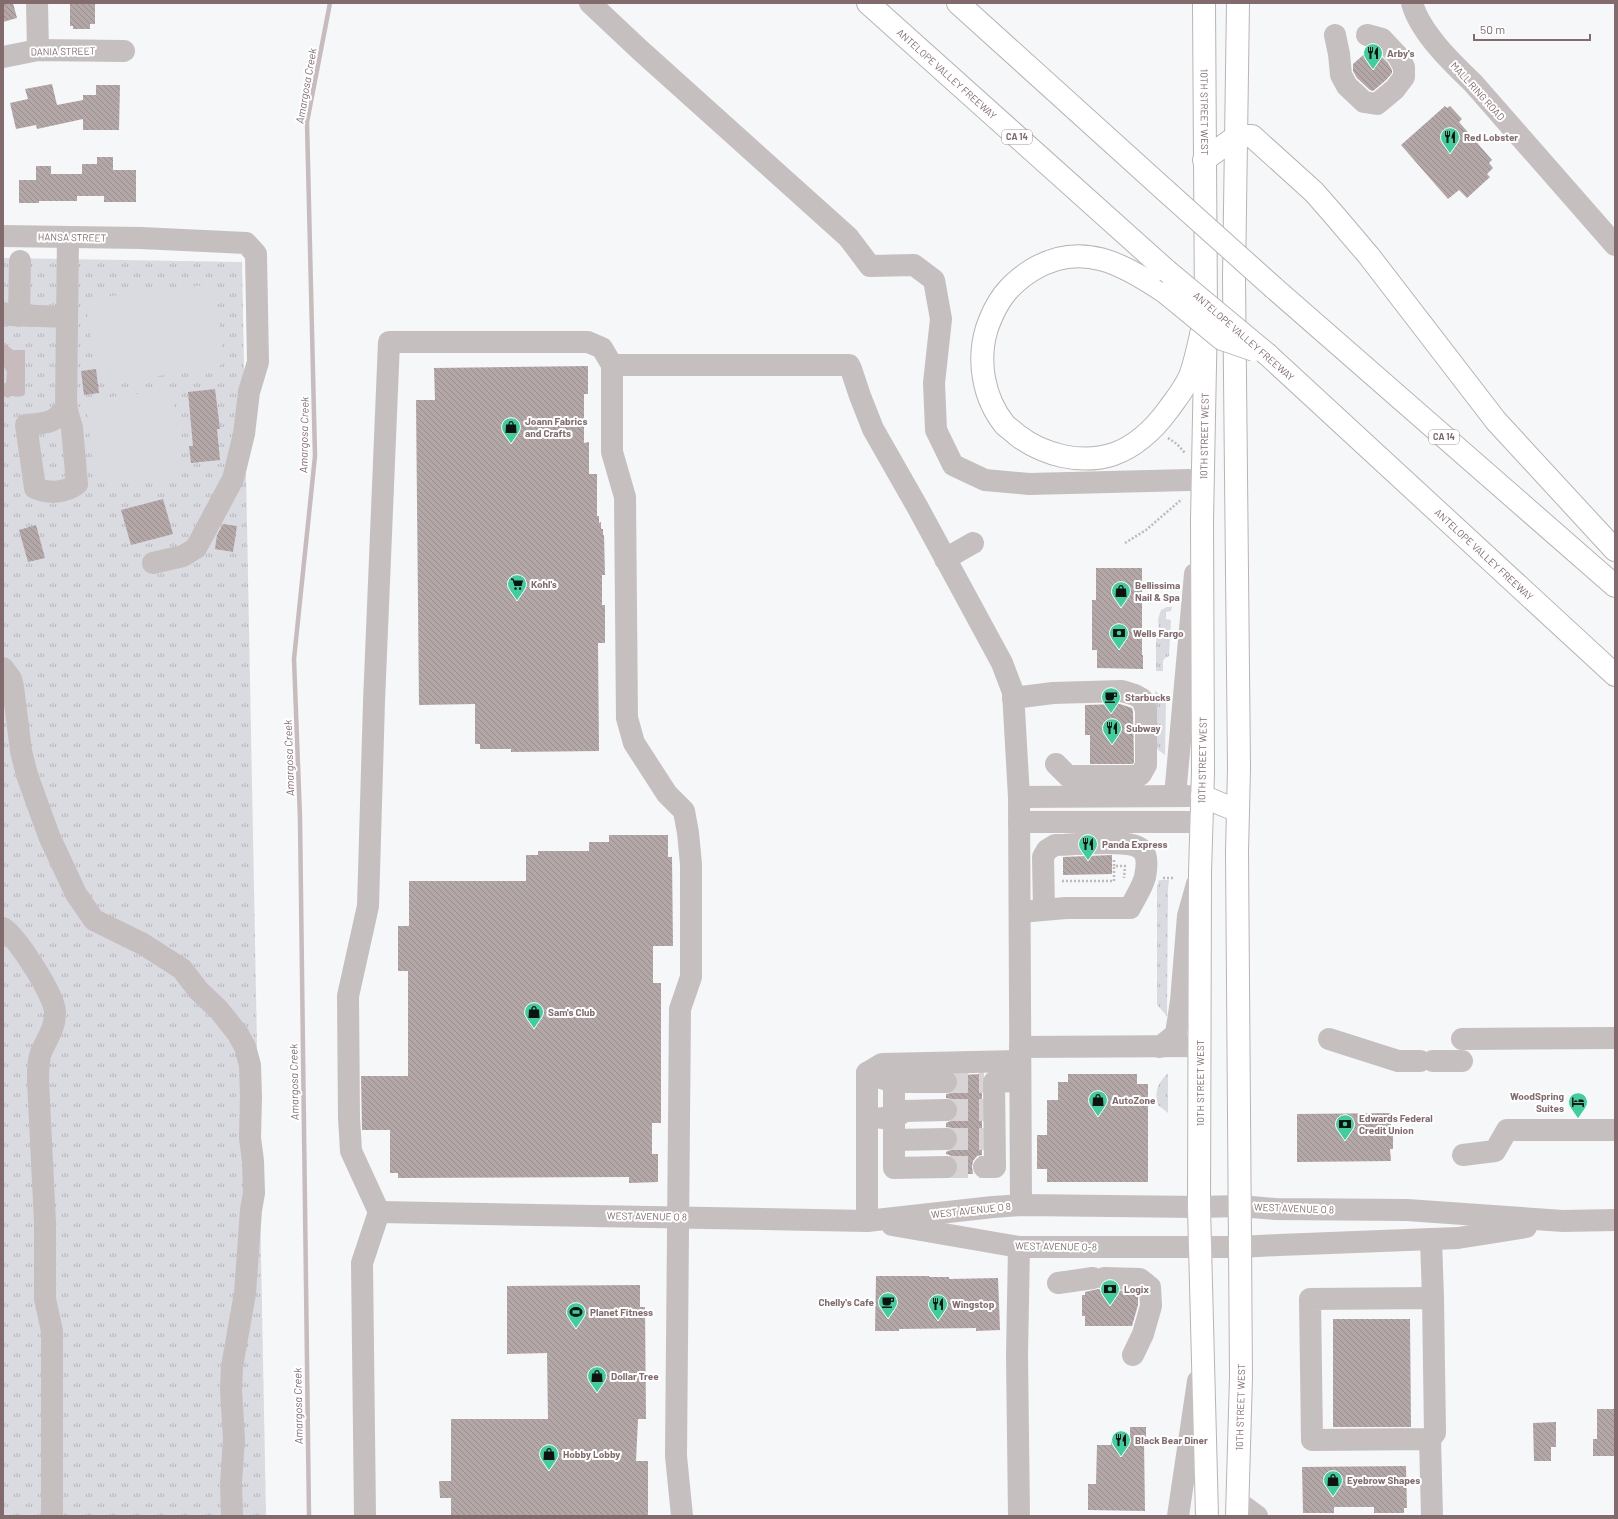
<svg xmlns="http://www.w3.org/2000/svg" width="1618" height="1519" font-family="Barlow,sans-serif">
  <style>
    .grass { fill: url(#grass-tufts) }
    .pitch { fill: #dadae1 }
    .water { fill: #c8bbbe }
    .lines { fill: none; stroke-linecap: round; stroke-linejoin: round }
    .stream { stroke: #c8bbbe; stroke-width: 4.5 }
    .building { fill: url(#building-back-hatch) }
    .minor-tunnel { stroke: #d8d4d5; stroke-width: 22; stroke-dasharray: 22 11; stroke-linecap: butt }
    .major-casing { stroke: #bab3b4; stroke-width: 24 }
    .highway-casing { stroke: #b9b3b3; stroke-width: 24 }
    .path { stroke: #beb9ba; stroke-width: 2.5; stroke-dasharray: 2 2; stroke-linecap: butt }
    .minor { stroke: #c6bfc0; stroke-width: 22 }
    .major { stroke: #fff; stroke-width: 22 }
    .highway { stroke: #fff; stroke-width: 22 }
    .highway-bridge-casing { stroke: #b9b3b3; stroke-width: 24; stroke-linecap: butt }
    .highway-bridge { stroke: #fff; stroke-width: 22 }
    .labels { text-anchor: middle; stroke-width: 4; stroke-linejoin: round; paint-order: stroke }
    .shield { fill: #fff; stroke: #a89799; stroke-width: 1 }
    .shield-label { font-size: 9px; font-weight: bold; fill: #836a6d }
    .street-label { font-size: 10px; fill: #836a6d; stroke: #fff }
    .poi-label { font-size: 10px; font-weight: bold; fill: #836a6d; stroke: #fff; text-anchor: start }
    .water-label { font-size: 11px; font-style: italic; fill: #856b73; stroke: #fff }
  </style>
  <defs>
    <pattern id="grass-tufts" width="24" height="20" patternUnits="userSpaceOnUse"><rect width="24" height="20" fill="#dadae1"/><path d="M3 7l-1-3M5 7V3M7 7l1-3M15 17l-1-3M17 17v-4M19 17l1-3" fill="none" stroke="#b6b5bb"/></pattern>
    <pattern id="building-back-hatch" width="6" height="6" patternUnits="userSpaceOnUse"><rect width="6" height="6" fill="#b4a7a8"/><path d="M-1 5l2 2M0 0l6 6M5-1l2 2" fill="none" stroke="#988c8d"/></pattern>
  </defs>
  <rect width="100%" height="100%" fill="#f5f7f8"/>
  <g class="grass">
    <path d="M3 258 242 262 266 1516H3Z"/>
    <path d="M1167 607H1172L1171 611 1166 612V619L1171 620 1169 656 1165 658 1163 661V671H1156V641L1159 629 1158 619 1161 610Z"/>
    <path d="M1155 691 1166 699 1165 755 1158 750 1154 742Z"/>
    <path d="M1159 880H1169L1168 889 1167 1016 1158 1006 1157 1003V887Z"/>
    <path d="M1168 1073V1113L1158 1105C1154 1091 1158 1083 1168 1073Z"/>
  </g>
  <g class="pitch">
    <path d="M205 285 214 291 224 361 217 369 105 382 97 376 87 309 94 298Z"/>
    <path d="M164 391 173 396 180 466 173 476 104 483 94 476 87 411 94 399Z"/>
  </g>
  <path class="water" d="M3 342 13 350H25V394L23 396H11L8 398 3 396V388L6 383 7 372 3 365Z"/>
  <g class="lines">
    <path class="stream" d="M309 1516 300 818 294 659 315 456 307 122 330 3"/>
  </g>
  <g class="building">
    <path d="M3 3H13L17 18 3 22Z"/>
    <path d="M70 3H95V24H90V29H73V26H70Z"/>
    <path d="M1370 49 1375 50 1388 63 1392 70V73L1386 80 1373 91 1370 90 1357 78 1353 71V64Z"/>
    <path d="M52 84 57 105 83 100V95H96V85H120L119 130H83V119L37 129 36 125 16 129 10 103 28 99 25 89Z"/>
    <path d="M1445 106 1447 108 1450 106 1462 119 1459 122 1492 160 1489 163 1493 168 1487 174 1490 177 1467 198 1459 190 1448 199 1401 145Z"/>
    <path d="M97 157H113V170H136V202H104V196H77V201H39V203H19V180H36V166H51V174H82V164H97Z"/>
    <path d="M588 366V394H584V443L589 442V474H597V516H599V523L601 522V529H603V535H604L605 575H602V605H605V643H598L599 751 511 752V749H480V744H475V704L419 705 416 400H435L434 368Z"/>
    <path d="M96 369 99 393 84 395 81 371Z"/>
    <path d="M215 389 220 429H217L220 460 191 463 189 446H193L188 392Z"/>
    <path d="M163 499 173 534 131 545 121 510Z"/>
    <path d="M223 524 237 526 233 552 215 549 217 535Z"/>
    <path d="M36 525 45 558 28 562 19 530Z"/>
    <path d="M1096 568H1142V655H1143V669L1097 668V650H1092V600H1096Z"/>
    <path d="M1120 704 1132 708 1133 712 1134 762 1133 764H1090V735H1085V705Z"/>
    <path d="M609 835H668V857H672L673 946H653V983H661V1123H652V1154H658V1182L629 1183V1177L398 1178V1173H390V1130H362L361 1076H408V971H398V926H409V881H526V855H538V851H589V842H609Z"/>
    <path d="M1112 855V874L1063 875V857Z"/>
    <path d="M984 1074 982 1082V1155L977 1156 973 1161 972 1167 973 1174H956L958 1167 957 1161 952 1156 946 1154V1152L953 1149 957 1145 958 1138 957 1133 952 1128 946 1127V1123L953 1120 957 1116 958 1109 956 1103 952 1099 946 1098V1094L952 1093 957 1088 958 1082 956 1075Z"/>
    <path d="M1068 1074H1137V1084H1148V1182H1047V1169H1037V1135H1047V1100H1058V1082H1068Z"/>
    <path d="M1391 1113V1133H1393V1149H1390L1391 1161 1297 1162V1114Z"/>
    <path d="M876 1276H929V1277H949V1279L998 1278 1000 1330 976 1331V1328L899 1329V1331H875Z"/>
    <path d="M640 1285V1307H645L646 1419H638L636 1461H648V1516H451V1498H440L439 1481H451V1419H548L547 1353 507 1354V1286Z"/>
    <path d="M1098 1289 1104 1290 1135 1291 1138 1293V1305L1132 1326H1085V1316H1082V1295H1085V1292Z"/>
    <path d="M1333 1319H1410L1411 1427H1333Z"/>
    <path d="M1597 1409H1615V1456H1593V1439H1597Z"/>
    <path d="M1556 1422V1447H1551V1461H1534L1533 1423Z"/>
    <path d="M1130 1427H1146V1443H1144L1145 1511 1088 1510V1484H1096L1097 1445H1111V1441H1130Z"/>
    <path d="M1406 1466 1407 1508H1404V1513H1374V1507H1334V1513H1303L1302 1467Z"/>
  </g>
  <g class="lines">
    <g class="minor-tunnel">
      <path d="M946 1082H984"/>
      <path d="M946 1110H984"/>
      <path d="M946 1139H984"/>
      <path d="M946 1167H984"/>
    </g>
    <defs>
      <g id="major">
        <path id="s1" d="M1204 3 1206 313 1202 521 1203 772 1200 873 1199 1207 1207 1516"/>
        <path d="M1202 796 1238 811"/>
        <path id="s2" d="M1237 1516 1241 1376 1237 852 1239 768 1234 278 1238 3"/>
      </g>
      <g id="highway">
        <path id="s3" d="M868 3 1167 271"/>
        <path d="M958 3 1167 192"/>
        <path d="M1204 160 1237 136H1252L1314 192 1335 216 1369 256 1496 421 1615 550"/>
        <path d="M1274 288 1615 586"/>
        <path d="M1166 293C1124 264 1081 240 1032 270 1008 285 996 302 987 328 977 360 983 398 1005 425 1008 428 1013 431 1017 435 1043 455 1081 465 1114 454 1136 446 1154 429 1168 410 1176 399 1185 388 1190 376 1197 358 1201 332 1206 313"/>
        <path id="s4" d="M1268 355 1615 675"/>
      </g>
    </defs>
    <use href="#major" class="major-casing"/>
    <use href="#highway" class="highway-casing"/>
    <g class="path">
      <path d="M1168 438 1177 444 1185 453"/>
      <path d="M1125 543 1146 530 1182 499"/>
      <path d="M1114 860V866H1125L1124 878"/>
      <path d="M1163 878H1173"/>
      <path d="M1062 881H1114V866"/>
    </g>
    <g class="minor">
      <path d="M37 3 38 50"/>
      <path d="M590 3 640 50 848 237 870 266 914 265 934 280 941 319 934 383 936 430 953 465 985 480 1029 484 1189 480"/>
      <path d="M1412 3C1420 32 1451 62 1473 83L1615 245"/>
      <path d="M1335 35 1339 54 1341 75 1347 86 1364 102 1377 104 1395 89 1404 77V67L1398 56 1382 39 1367 35"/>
      <path d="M3 57 38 50 124 51"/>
      <path d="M3 236 141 238 246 243 256 254 258 362 249 392 244 434 233 479 196 548 183 556 153 563"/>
      <path d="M3 313 11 315 67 317"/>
      <path d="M19 316 20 261"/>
      <path d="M66 407C55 424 45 423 26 425L35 488C48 494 65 493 77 484L72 428 66 407 68 237"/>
      <path d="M945 559 973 543"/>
      <path d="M3 668 11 679 13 687 21 751 27 775 49 836 76 894 94 920 143 944 182 969 198 990 219 1010 238 1034 245 1047 250 1065 251 1097 250 1138 253 1161 254 1193 251 1210 245 1293 232 1367 231 1390 234 1439 231 1483 232 1516"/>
      <path d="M1013 698 1053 693 1122 691 1135 695 1142 699 1146 710V765L1141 774 1138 776H1068L1056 764"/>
      <path d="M1175 796 1195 574"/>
      <path d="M1019 797 1188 796"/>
      <path d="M1019 822H1202"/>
      <path d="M1020 912 1066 908H1130C1135 898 1142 888 1145 877 1147 867 1149 852 1138 847 1123 839 1074 845 1055 845L1047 850 1043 857 1044 910"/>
      <path d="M3 928C17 937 56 997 55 1013 55 1028 48 1037 42 1050 38 1059 38 1070 38 1080L45 1223V1299L52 1331V1516"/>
      <path d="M1329 1039 1398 1061H1420"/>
      <path d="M1462 1039 1615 1038"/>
      <path d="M1020 1047 1200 1046"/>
      <path d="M1160 1047 1176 1034 1181 1001 1188 916 1197 884"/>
      <path d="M1433 1061H1462"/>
      <path d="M867 1073 882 1064 1020 1061"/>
      <path d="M867 1073V1221"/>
      <path d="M881 1078 894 1082H946"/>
      <path d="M894 1082V1168L946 1167"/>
      <path d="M882 1118H894L905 1111 946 1110"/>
      <path d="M894 1140 946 1139"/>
      <path d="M1463 1155 1495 1151 1507 1130H1615"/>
      <path d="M984 1167H995L994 1082 1020 1081"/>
      <path d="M379 1212 867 1221 993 1207 1021 1205 1199 1207 1240 1206 1275 1209 1407 1210 1563 1221 1615 1220"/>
      <path d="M892 1225 1019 1247H1240L1279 1245 1458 1238 1526 1227"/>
      <path d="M1431 1239 1433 1298"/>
      <path d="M1104 1278 1140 1279 1150 1287 1151 1306 1143 1334 1133 1355"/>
      <path d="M1058 1283 1093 1278"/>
      <path d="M1430 1439 1312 1440 1310 1299 1433 1298 1435 1433 1430 1439 1432 1516"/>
      <path d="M1238 1502 1257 1516"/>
      <path d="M365 1516 362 1263 379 1212 351 1151 349 1118 348 996 368 906 374 702 389 342H588L602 348 612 365"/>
      <path d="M682 1516 676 1456 680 1009 691 977V864L688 833 684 811 667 794 634 743 627 718 625 497 612 452V365H849L851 369 860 396 873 429 918 508 1002 663 1013 692 1019 797 1021 1205"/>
      <path d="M1019 1516 1017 1355 1019 1247"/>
      <path d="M1178 1516 1198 1381"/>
    </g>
    <use href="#major" class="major"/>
    <use href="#highway" class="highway"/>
    <defs>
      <g id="highway-bridge">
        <path d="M1167 192 1274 288"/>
        <path d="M1167 271 1268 355"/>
        <path d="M1166 293 1222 339 1254 350"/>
      </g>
    </defs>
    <use href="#highway-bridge" class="highway-bridge-casing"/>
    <use href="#highway-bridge" class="highway-bridge"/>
  </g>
  <defs>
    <symbol id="restaurant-pin" viewBox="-11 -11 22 30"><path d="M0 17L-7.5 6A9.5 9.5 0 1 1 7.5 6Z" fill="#3dd09e" stroke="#fff"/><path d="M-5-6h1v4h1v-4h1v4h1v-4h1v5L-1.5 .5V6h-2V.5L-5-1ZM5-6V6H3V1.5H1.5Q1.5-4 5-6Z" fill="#111"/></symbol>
    <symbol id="shop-pin" viewBox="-11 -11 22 30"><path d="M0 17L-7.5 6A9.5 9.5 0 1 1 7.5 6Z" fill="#3dd09e" stroke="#fff"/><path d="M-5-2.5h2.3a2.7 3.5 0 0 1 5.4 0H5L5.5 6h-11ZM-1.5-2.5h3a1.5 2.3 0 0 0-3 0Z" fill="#111"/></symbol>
    <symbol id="supermarket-pin" viewBox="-11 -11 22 30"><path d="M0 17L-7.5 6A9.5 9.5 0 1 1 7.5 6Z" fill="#3dd09e" stroke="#fff"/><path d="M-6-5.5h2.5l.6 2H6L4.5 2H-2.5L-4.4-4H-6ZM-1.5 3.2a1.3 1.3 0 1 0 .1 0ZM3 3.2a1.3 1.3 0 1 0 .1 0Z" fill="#111"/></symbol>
    <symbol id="bank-pin" viewBox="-11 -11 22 30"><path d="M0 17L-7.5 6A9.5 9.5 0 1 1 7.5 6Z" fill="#3dd09e" stroke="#fff"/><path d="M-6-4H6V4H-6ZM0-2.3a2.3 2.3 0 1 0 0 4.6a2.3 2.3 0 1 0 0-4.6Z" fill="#111"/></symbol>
    <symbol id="cafe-pin" viewBox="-11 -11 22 30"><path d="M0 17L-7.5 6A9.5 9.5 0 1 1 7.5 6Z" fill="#3dd09e" stroke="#fff"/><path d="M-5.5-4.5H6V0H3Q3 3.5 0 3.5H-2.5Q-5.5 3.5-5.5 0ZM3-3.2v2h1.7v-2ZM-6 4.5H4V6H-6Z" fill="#111"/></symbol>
    <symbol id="hotel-pin" viewBox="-11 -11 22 30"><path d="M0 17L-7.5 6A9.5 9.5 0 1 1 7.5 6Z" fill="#3dd09e" stroke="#fff"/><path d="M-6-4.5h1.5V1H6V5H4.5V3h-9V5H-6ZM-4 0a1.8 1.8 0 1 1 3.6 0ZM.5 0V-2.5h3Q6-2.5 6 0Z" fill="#111"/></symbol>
    <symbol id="stadium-pin" viewBox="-11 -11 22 30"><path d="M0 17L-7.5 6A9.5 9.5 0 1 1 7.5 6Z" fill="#3dd09e" stroke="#fff"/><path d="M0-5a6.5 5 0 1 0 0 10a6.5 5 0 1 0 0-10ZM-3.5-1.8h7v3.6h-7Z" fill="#111"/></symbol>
  </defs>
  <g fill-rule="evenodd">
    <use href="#restaurant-pin" x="1362" y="42" width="22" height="30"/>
    <use href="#restaurant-pin" x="1439" y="126" width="22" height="30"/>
    <use href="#shop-pin" x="500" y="416" width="22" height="30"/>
    <use href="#supermarket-pin" x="506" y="573" width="22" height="30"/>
    <use href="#shop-pin" x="1110" y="580" width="22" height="30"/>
    <use href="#bank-pin" x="1108" y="622" width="22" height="30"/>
    <use href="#cafe-pin" x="1100" y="686" width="22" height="30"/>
    <use href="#restaurant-pin" x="1101" y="717" width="22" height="30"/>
    <use href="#restaurant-pin" x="1077" y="833" width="22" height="30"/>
    <use href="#shop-pin" x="523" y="1001" width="22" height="30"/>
    <use href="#shop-pin" x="1087" y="1089" width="22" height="30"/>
    <use href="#hotel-pin" x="1567" y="1091" width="22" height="30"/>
    <use href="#bank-pin" x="1334" y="1113" width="22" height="30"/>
    <use href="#bank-pin" x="1099" y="1278" width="22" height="30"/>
    <use href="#cafe-pin" x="877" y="1291" width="22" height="30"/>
    <use href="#restaurant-pin" x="927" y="1293" width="22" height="30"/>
    <use href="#stadium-pin" x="565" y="1301" width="22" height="30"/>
    <use href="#shop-pin" x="586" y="1365" width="22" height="30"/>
    <use href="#restaurant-pin" x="1110" y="1429" width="22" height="30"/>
    <use href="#shop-pin" x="538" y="1443" width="22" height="30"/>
    <use href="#shop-pin" x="1322" y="1469" width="22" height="30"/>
  </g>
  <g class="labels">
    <g class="shield">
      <rect x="1002" y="130" width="30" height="14" rx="3"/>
      <rect x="1429" y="430" width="30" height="14" rx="3"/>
    </g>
    <g class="shield-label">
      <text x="1017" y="140">CA 14</text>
      <text x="1444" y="440">CA 14</text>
    </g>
    <g class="street-label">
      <text transform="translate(63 51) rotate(-1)" y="4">DANIA STREET</text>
      <text dy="4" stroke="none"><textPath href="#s3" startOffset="106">ANTELOPE VALLEY FREEWAY</textPath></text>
      <text transform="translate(1478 91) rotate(48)" y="4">MALL RING ROAD</text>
      <text dy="4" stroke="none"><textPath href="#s1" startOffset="109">10TH STREET WEST</textPath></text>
      <text transform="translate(72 237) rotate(1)" y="4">HANSA STREET</text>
      <text transform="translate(1244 336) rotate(41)" y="4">ANTELOPE VALLEY FREEWAY</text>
      <text transform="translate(1204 436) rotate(-89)" y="4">10TH STREET WEST</text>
      <text dy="4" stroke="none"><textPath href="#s4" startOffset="294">ANTELOPE VALLEY FREEWAY</textPath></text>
      <text transform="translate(1202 760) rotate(-89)" y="4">10TH STREET WEST</text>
      <text transform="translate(1200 1083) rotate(-90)" y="4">10TH STREET WEST</text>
      <text transform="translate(1294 1208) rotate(2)" y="4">WEST AVENUE O 8</text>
      <text transform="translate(971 1210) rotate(-6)" y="4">WEST AVENUE O 8</text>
      <text transform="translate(647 1216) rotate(1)" y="4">WEST AVENUE O 8</text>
      <text transform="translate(1056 1246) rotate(1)" y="4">WEST AVENUE O-8</text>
      <text dy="4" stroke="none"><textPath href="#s2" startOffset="109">10TH STREET WEST</textPath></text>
    </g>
    <g class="poi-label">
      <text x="1387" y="57">Arby's</text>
      <text x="1464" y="141">Red Lobster</text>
      <text x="525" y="425">Joann Fabrics<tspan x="525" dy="12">and Crafts</tspan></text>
      <text x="531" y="588">Kohl's</text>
      <text x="1135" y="589">Bellissima<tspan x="1135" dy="12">Nail &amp; Spa</tspan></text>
      <text x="1133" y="637">Wells Fargo</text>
      <text x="1125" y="701">Starbucks</text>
      <text x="1126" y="732">Subway</text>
      <text x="1102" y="848">Panda Express</text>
      <text x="548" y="1016">Sam's Club</text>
      <text x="1564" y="1100" text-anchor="end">WoodSpring<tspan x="1564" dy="12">Suites</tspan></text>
      <text x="1112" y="1104">AutoZone</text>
      <text x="1359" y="1122">Edwards Federal<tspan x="1359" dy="12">Credit Union</tspan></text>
      <text x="1124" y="1293">Logix</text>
      <text x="874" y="1306" text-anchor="end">Chelly's Cafe</text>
      <text x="952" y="1308">Wingstop</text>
      <text x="590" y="1316">Planet Fitness</text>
      <text x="611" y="1380">Dollar Tree</text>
      <text x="1135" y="1444">Black Bear Diner</text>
      <text x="563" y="1458">Hobby Lobby</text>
      <text x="1347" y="1484">Eyebrow Shapes</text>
    </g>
    <g class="water-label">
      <text transform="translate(306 86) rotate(-80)" y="4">Amargosa Creek</text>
      <text transform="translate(304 435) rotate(-89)" y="4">Amargosa Creek</text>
      <text transform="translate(289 758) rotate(-92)" y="4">Amargosa Creek</text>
      <text transform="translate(294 1082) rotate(-91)" y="4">Amargosa Creek</text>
      <text transform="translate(298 1406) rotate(-91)" y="4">Amargosa Creek</text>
    </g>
  </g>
  <rect width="1618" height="1519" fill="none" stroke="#836a6d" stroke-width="8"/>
  <path d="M1474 34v6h116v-6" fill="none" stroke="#836a6d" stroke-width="2"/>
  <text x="1480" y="34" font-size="12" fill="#836a6d" stroke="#ffffff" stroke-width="3" paint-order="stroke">50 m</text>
</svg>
